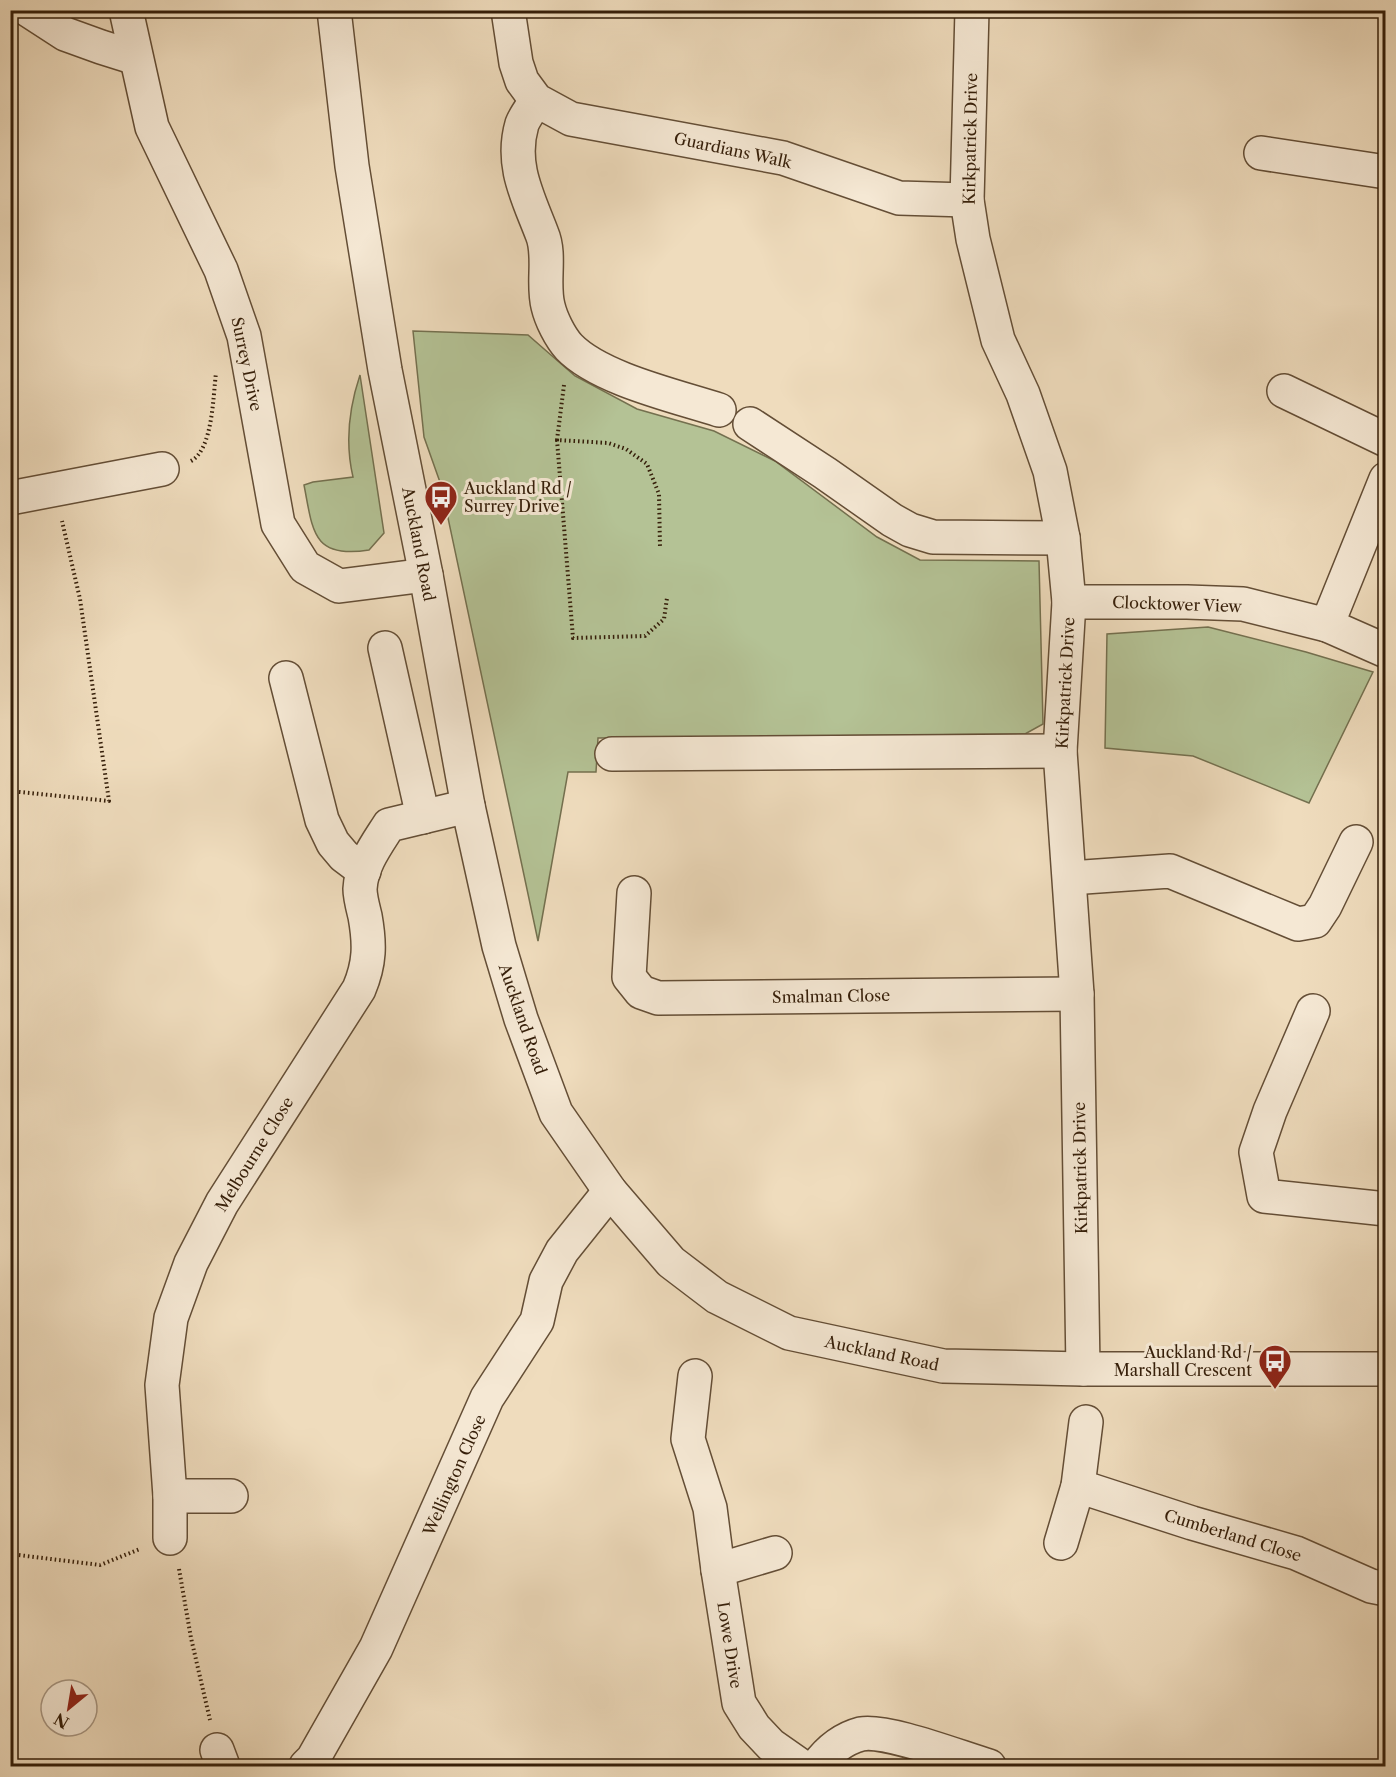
<svg xmlns="http://www.w3.org/2000/svg" width="1396" height="1777" font-family="'Libre Caslon Text',serif">
  <style>
    .green { fill: #b4c295; stroke: #74704f; stroke-width: 1.5 }
    .lines { fill: none; stroke-linecap: round; stroke-linejoin: round }
    .minor-casing { stroke: #644e36; stroke-width: 36 }
    .path { stroke: #351e09; stroke-width: 4; stroke-dasharray: 1.5 3; stroke-linecap: butt }
    .minor { stroke: #f5e8d4; stroke-width: 33 }
    .labels { text-anchor: middle; stroke-width: 6; stroke-linejoin: round; paint-order: stroke }
    .street-label { font-size: 16px; fill: #351e09; stroke: #f5e8d4 }
    .poi-label { font-size: 16px; fill: #351e09; stroke: #f5e8d4; text-anchor: start }
  </style>
  <rect width="100%" height="100%" fill="#efdcbd"/>
  <filter id="stains"><feTurbulence type="fractalNoise" baseFrequency=".00333" numOctaves="4"/><feColorMatrix values="0 0 0 0 .2 0 0 0 0 .09 0 0 0 0 .02 0 0 0 .5 -.17"/></filter>
  <radialGradient id="worn" r=".72"><stop offset=".6" stop-color="#630" stop-opacity="0"/><stop offset="1" stop-color="#630" stop-opacity=".3"/></radialGradient>
  <g class="green">
    <path d="M413 331 528 335 575 376 637 409 714 431 775 461 877 537 920 560 1039 561 1043 724 1025 734 598 738 596 772H568L538 941 441 485 424 437Z"/>
    <path d="M360 375 384 533 369 550C312 559 313 531 304 485L313 482 353 477C345 443 349 408 360 375Z"/>
    <path d="M1208 627 1306 652 1373 672 1309 803 1193 756 1105 748 1107 634Z"/>
  </g>
  <g class="lines">
    <defs>
      <g id="minor">
        <path d="M28 10 65 34 101 47 136 58"/>
        <path d="M126 10 152 127 221 270 244 336 278 524 305 567 339 586 426 575"/>
        <path d="M334 10 352 166 385 370 426 575 468 806 499 946 521 1019 556 1113 610 1191 671 1262 717 1297 789 1333 943 1366 1083 1369H1386"/>
        <path d="M508 10 516 63 522 81 536 100 571 119 783 158 899 198 967 200"/>
        <path d="M972 10 967 200 973 239 998 340 1023 394 1050 471 1063 538 1069 602 1060 751 1077 994 1083 1369"/>
        <path d="M536 100C532 108 525 116 522 124 510 165 528 197 542 234 551 255 542 283 548 306 551 319 560 337 569 347 600 379 676 396 719 410"/>
        <path d="M1261 153 1386 172"/>
        <path d="M1284 391 1386 440"/>
        <path d="M750 424 825 473 892 520 910 530 933 537 1063 538"/>
        <path d="M10 498 162 469"/>
        <path d="M1069 602H1187L1243 604 1327 625 1386 651"/>
        <path d="M1327 625 1386 479"/>
        <path d="M385 648 423 817"/>
        <path d="M286 678 322 820 333 843 344 856 364 871"/>
        <path d="M612 754 1060 751"/>
        <path d="M1070 878 1170 871 1298 924 1315 921 1325 906 1356 842"/>
        <path d="M634 893 629 977 641 992 658 998 1077 994"/>
        <path d="M1313 1011 1270 1111 1256 1152 1264 1196 1386 1209"/>
        <path d="M695 1376 688 1439 710 1508 718 1570 739 1703 754 1727 771 1745 801 1766"/>
        <path d="M1078 1486 1192 1523 1296 1553 1371 1586 1386 1589"/>
        <path d="M170 1496H231"/>
        <path d="M170 1538V1496L162 1385 171 1318 191 1263 222 1203 359 989C370 963 370 944 365 916 363 908 360 897 360 889 361 865 377 844 389 825L468 806"/>
        <path d="M1061 1543 1078 1486 1086 1422"/>
        <path d="M718 1570 775 1553"/>
        <path d="M217 1750 223 1766"/>
        <path d="M306 1766 313 1759 376 1648 487 1398 537 1321 546 1281 562 1251 610 1191"/>
        <path d="M817 1766C828 1751 842 1739 861 1734 887 1729 961 1758 989 1766"/>
      </g>
    </defs>
    <use href="#minor" class="minor-casing"/>
    <g class="path">
      <path d="M564 385 557 440 608 443 626 449 647 464 659 494 660 547"/>
      <path d="M557 440 573 638 645 636 664 619 667 598"/>
      <path d="M191 461C213 449 213 396 216 373"/>
      <path d="M10 791 109 801 80 599 62 521"/>
      <path d="M10 1554 100 1565 140 1549"/>
      <path d="M179 1569 191 1638 210 1720"/>
    </g>
    <use href="#minor" class="minor"/>
  </g>
  <defs>
    <symbol id="bus-pin" viewBox="-11 -11 22 30"><path d="M0 17L-7.5 6A9.5 9.5 0 1 1 7.5 6Z" fill="#8f2418" stroke="#f5e8d4"/><path d="M-5-6H5V4H4V6H2V4H-2V6H-4V4H-5ZM-3.5-4V0h7V-4ZM-3.5 1.2v1.5H-2V1.2ZM2 1.2v1.5H3.5V1.2Z" fill="#fff"/></symbol>
  </defs>
  <g fill-rule="evenodd">
    <use href="#bus-pin" x="422" y="478" width="38" height="52"/>
    <use href="#bus-pin" x="1256" y="1342" width="38" height="52"/>
  </g>
  <g class="labels">
    <g class="street-label">
      <text transform="translate(970 139) rotate(-89)" y="6">Kirkpatrick Drive</text>
      <text transform="translate(733 150) rotate(12)" y="6">Guardians Walk</text>
      <text transform="translate(247 364) rotate(78)" y="6">Surrey Drive</text>
      <text transform="translate(419 544) rotate(79)" y="6">Auckland Road</text>
      <text transform="translate(1177 604) rotate(2)" y="6">Clocktower View</text>
      <text transform="translate(1065 683) rotate(-87)" y="6">Kirkpatrick Drive</text>
      <text transform="translate(831 996) rotate(-1)" y="6">Smalman Close</text>
      <text transform="translate(523 1019) rotate(71)" y="6">Auckland Road</text>
      <text transform="translate(254 1154) rotate(-58)" y="6">Melbourne Close</text>
      <text transform="translate(1080 1168) rotate(-91)" y="6">Kirkpatrick Drive</text>
      <text transform="translate(882 1353) rotate(12)" y="6">Auckland Road</text>
      <text transform="translate(454 1475) rotate(-66)" y="6">Wellington Close</text>
      <text transform="translate(1233 1535) rotate(17)" y="6">Cumberland Close</text>
      <text transform="translate(730 1645) rotate(81)" y="6">Lowe Drive</text>
    </g>
    <g class="poi-label">
      <text x="464" y="494">Auckland Rd /<tspan x="464" dy="18">Surrey Drive</tspan></text>
      <text x="1252" y="1358" text-anchor="end">Auckland Rd /<tspan x="1252" dy="18">Marshall Crescent</tspan></text>
    </g>
  </g>
  <rect width="1396" height="1777" fill="none" stroke="#efdcbd" stroke-width="36"/>
  <rect x="12" y="12" width="1372" height="1753" fill="none" stroke="#351e09" stroke-width="3"/>
  <rect x="18" y="18" width="1360" height="1741" fill="none" stroke="#351e09" stroke-width="1.5"/>
  <g transform="translate(69 1708) rotate(210)"><circle r="28" fill="#f5e8d4" stroke="#a89783" stroke-width="1.5"/>
  <path d="M0-4.5L10 22L0 15L-10 22Z" fill="#8f2418"/>
  <text y="-9" font-size="16" font-weight="bold" text-anchor="middle" fill="#351e09">N</text>
  </g>
  <rect width="100%" height="100%" filter="url(#stains)"/>
  <rect width="100%" height="100%" fill="url(#worn)"/>
</svg>
